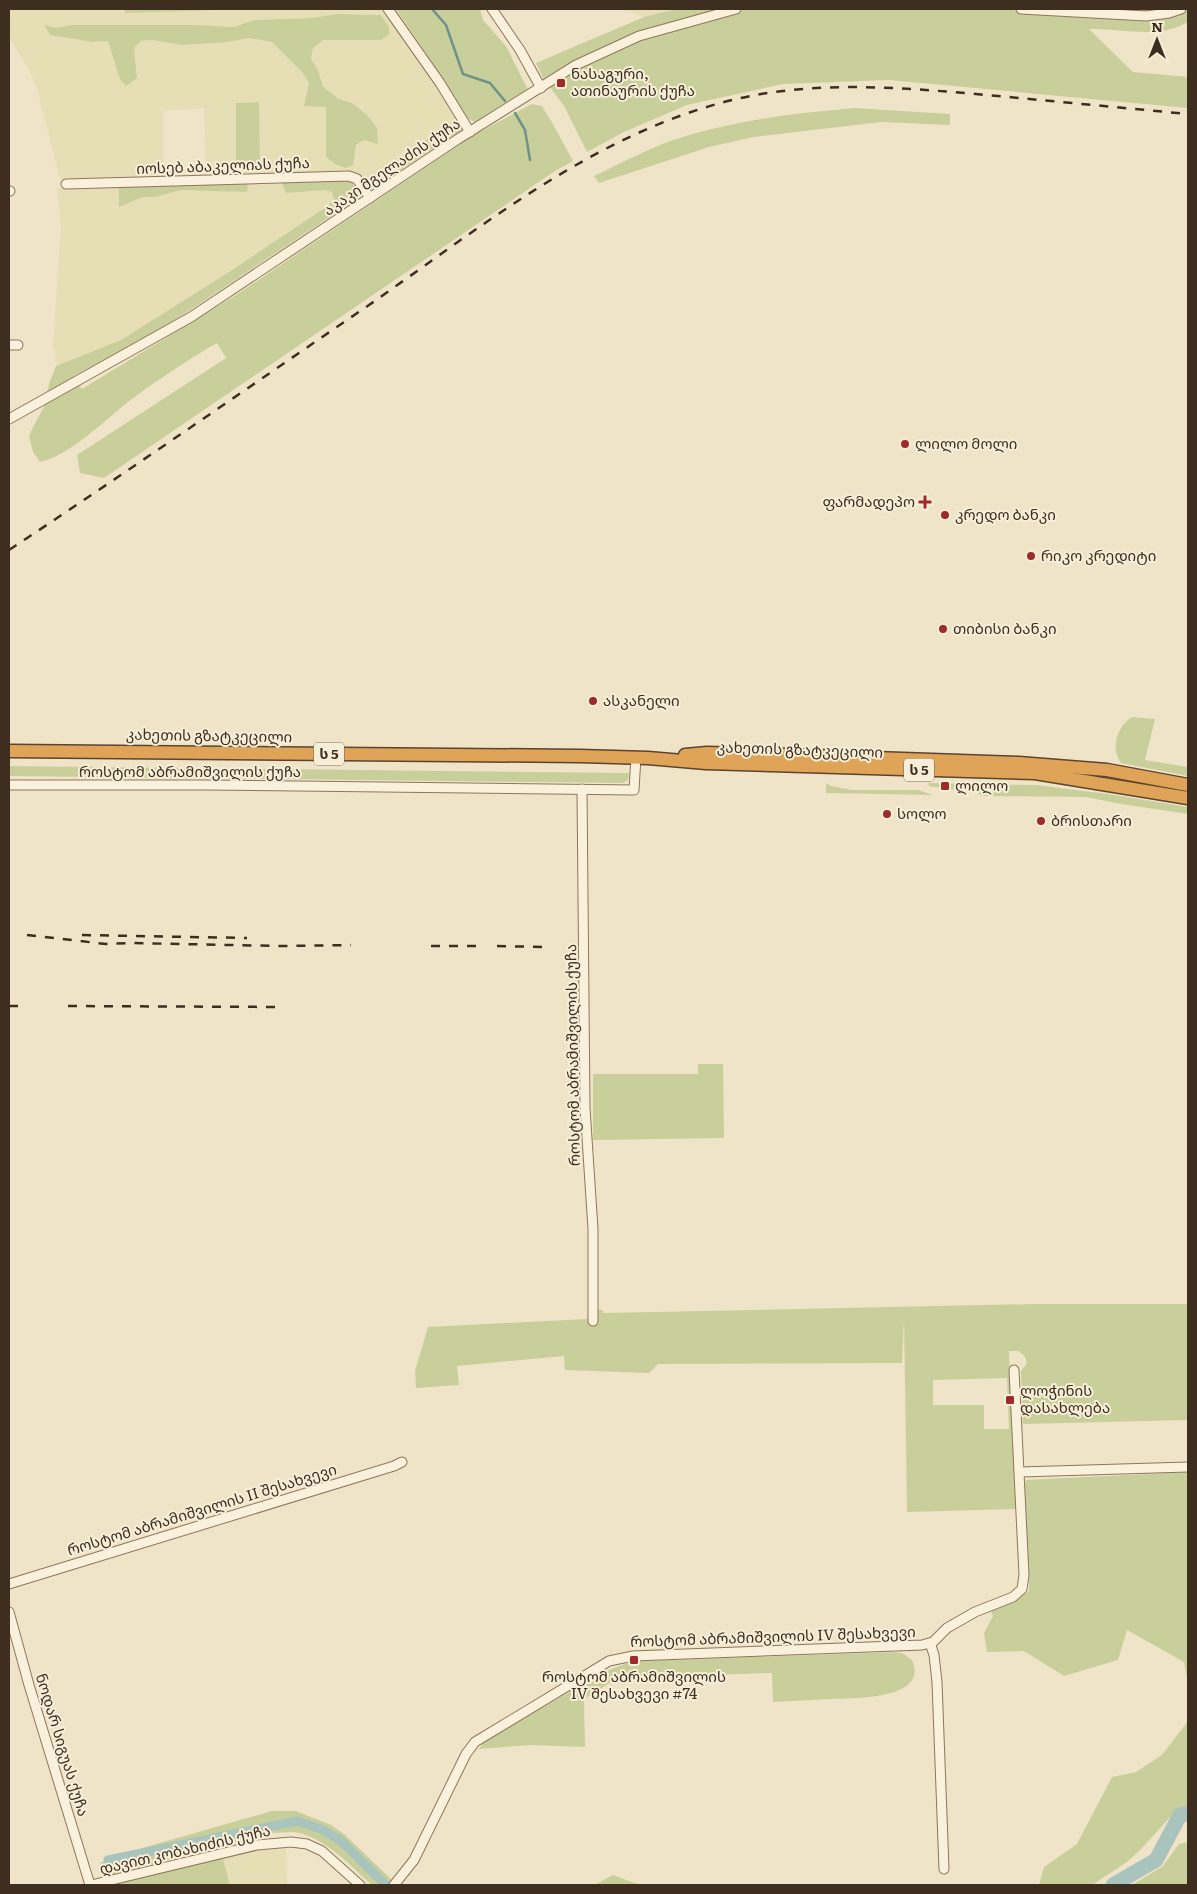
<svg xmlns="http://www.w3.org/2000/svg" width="1197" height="1894" font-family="Literata,'Noto Sans Georgian',serif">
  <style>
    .farmland { fill: #e6deb5; fill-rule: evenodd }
    .green { fill: #c9cf9b; fill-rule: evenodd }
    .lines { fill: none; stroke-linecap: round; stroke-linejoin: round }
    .stream { stroke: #6f938a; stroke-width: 2.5 }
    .canal { stroke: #a9c4bc; stroke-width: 9 }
    .river { stroke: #a9c4bc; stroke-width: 15 }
    .minor-casing { stroke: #8d765c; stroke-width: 11 }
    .highway-casing { stroke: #5b4430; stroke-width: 15 }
    .minor { stroke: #faf1dc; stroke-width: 9 }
    .highway { stroke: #e0a458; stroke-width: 12 }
    .rail { stroke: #3d2e20; stroke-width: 2.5; stroke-dasharray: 9 9; stroke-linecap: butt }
    .poi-dot { fill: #9e2a2b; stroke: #f7eed8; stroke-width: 2 }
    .labels { text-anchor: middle; stroke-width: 4; stroke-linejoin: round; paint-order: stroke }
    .shield { fill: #f7eed8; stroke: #756857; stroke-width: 1 }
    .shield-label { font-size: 14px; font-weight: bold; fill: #3d2e20 }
    .poi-label { font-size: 15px; fill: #3d2e20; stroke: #f7eed8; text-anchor: start }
    .street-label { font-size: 15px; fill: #3d2e20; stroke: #f7eed8 }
  </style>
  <rect width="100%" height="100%" fill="#f0e4c8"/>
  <g class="farmland">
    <path d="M9 9H124L125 13 218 9H396L443 78 467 118 443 129 368 179 351 172 206 174 204 108 163 111V176L60 179 37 88 30 72 9 37ZM337 14H369L389 35 381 40H323L313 47 311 59 318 70 323 87 339 99 352 103 378 144 364 140 356 146 355 154 326 107 304 106 309 83 302 72 272 42 249 38 228 42 183 45 152 40 141 41 134 48 137 78 111 50 108 41 93 42 50 35 45 26 56 28 73 25H198L234 27 254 20 312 18ZM258 102 259 169H236V103Z"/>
    <path d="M624 9H676L644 17Z"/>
    <path d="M248 182 263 185 282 183 286 193 324 190 332 192 334 199 329 205 229 272 121 340 57 366 53 346 61 225 57 188 119 186V206L143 197H155L181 190 229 191 239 193 247 192Z"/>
    <path d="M286 1845 287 1885H230L223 1859 270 1846Z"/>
  </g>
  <g class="green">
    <path d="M125 9H218V10L125 13Z"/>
    <path d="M396 9H480L483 20 506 46 528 90 475 122 467 118 443 78Z"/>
    <path d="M676 9H1188V22C1156 40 1123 28 1089 29L1133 72 1188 77V108L889 80 783 84 687 105 624 132 587 152 564 106 543 78 536 63 644 17Z"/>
    <path d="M337 14 381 15 389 27V35L381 40H323L313 48 311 59 318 70 323 87 339 99 352 103 367 115 377 128 378 144 364 140 356 145 353 165 346 168 337 165 326 157V107L304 106 309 83 302 72 272 42 249 38 228 42 182 45 152 40 141 41 134 48 137 78 126 86 120 79 108 41 93 42 50 35 44 25 56 28 72 25H197L234 27 254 20 312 18Z"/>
    <path d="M259 102 260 169H236V103Z"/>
    <path d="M532 104 542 106 554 126 573 161 555 171 104 478 80 473 77 455 226 358 217 343C189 359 153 383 128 402 104 421 69 456 40 462L33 452 29 436 34 425 44 407 49 384 56 366 121 340 229 272 329 205 334 199 332 192 324 190 286 193 282 183 337 179 350 180 355 186 361 196 175 320 126 349 73 376 82 389 236 295 474 135Z"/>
    <path d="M855 108 950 114V125L881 122 754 137 709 147 599 183 594 176C624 162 654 145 686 136 741 119 798 113 855 108Z"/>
    <path d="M457 123 463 129 373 188 368 179 443 129Z"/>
    <path d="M248 182 247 192 181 190 155 197H143L119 207V186Z"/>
    <path d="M1132 717 1155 719 1145 760 1188 767V776L1121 763C1110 749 1117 726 1132 717Z"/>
    <path d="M9 766 623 773H629L628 780 623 783 9 776Z"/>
    <path d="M826 783 831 786 852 790H918L933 795 826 793Z"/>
    <path d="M928 783 1036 785 1108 794 1188 807V814L1121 804 1086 797 983 796 977 793 929 786Z"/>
    <path d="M698 1064H723L724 1138 593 1140V1074H698Z"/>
    <path d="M1035 1304H1188V1420L1023 1424 1021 1371 1027 1363 1024 1355 1018 1351H1009L1016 1509 907 1512 904 1319 902 1363 658 1364 649 1373 565 1370 564 1356 457 1366 459 1385 416 1388 415 1371 428 1327 587 1319 590 1309 603 1310V1313ZM1007 1378 1009 1429H984V1405H933V1380Z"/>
    <path d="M1188 1472V1684L1184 1662 1127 1630 1118 1660 1064 1676 1024 1651 987 1652 984 1633 993 1616 991 1611 1016 1601 1029 1591V1578L1023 1494 1026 1480Z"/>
    <path d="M894 1652 902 1653 912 1660C930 1700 852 1698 831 1699 811 1700 792 1701 773 1702L772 1673 618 1678 584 1699 585 1747 531 1745 479 1749 484 1742 604 1672 625 1664 641 1661Z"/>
    <path d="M1188 1721V1808L1175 1812 1141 1849 1127 1862 1092 1885H1039L1044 1867 1077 1844 1112 1777 1136 1772 1162 1755Z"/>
    <path d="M272 1811H296L331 1825 344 1834 392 1880 385 1885H372C350 1866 324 1836 294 1832 286 1832 277 1833 270 1833L106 1876 100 1863 111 1857Z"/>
    <path d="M1188 1842V1885H1132L1163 1866 1179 1844Z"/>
    <path d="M223 1859 230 1885H115L116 1884Z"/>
    <path d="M613 1875 640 1885H594Z"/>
  </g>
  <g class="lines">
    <g class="stream">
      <path d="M432 9 446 25 463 74 490 83 505 101"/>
      <path d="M515 113 525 130 530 160"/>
    </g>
    <path class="canal" d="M108 1860 297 1821 321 1829 340 1840 386 1885"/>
    <path class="river" d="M1113 1885 1156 1860 1180 1815 1188 1814"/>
    <defs>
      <g id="minor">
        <path d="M388 9 440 83 470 132"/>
        <path d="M492 9 520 50 541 88"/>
        <path d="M1021 9 1146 16 1169 13 1181 9"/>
        <path d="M66 184 349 176 357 179 370 198"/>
        <path d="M9 191H10"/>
        <path d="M9 345H18"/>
        <path d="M9 419 191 317 458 139 576 65 639 36 736 9"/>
        <path d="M9 785H205L634 790 636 757"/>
        <path d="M582 789 585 1108 593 1229V1321"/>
        <path d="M1020 1472 1188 1467"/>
        <path d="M9 1584 394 1466 402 1462"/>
        <path d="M9 1612 29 1685 90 1885"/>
        <path d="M930 1643 934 1655 937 1682 944 1869"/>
        <path d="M91 1885 257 1845 291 1842 307 1844 322 1851 360 1885"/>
        <path d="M394 1885 414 1860 466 1754 475 1742 609 1661 633 1656 922 1645 933 1642 947 1628 975 1612 1013 1597 1022 1589 1024 1575 1014 1370"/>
      </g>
      <g id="highway">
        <path d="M9 751 580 756 648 758 706 763 1035 773 1188 798"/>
        <path d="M685 755 707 753 788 755 1019 763 1107 770 1188 785"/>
      </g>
    </defs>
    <use href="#minor" class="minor-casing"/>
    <use href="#highway" class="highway-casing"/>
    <use href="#minor" class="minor"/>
    <use href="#highway" class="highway"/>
    <g class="rail">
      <path d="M9 550C130 470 249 387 369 305 490 221 612 120 761 94 840 81 918 89 998 96 1061 102 1125 108 1188 114"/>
      <path d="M9 934H10"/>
      <path d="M27 935 106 944 130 943 281 946 351 945"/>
      <path d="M82 935 247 938"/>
      <path d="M431 946H482"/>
      <path d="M497 946 544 947"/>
      <path d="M9 1006H25"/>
      <path d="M68 1006 284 1007"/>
    </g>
  </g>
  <g class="poi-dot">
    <rect x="556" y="78" width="10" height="10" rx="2.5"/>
    <circle cx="905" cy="444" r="5"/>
    <path d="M922.5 494.5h5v5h5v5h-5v5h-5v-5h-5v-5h5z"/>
    <circle cx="945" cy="515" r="5"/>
    <circle cx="1031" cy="556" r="5"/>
    <circle cx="943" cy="629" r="5"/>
    <circle cx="593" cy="701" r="5"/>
    <rect x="940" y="781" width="10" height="10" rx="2.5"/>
    <circle cx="887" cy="814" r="5"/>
    <circle cx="1041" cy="821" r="5"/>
    <rect x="1005" y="1395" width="10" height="10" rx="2.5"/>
    <rect x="629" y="1655" width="10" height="10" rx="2.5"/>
  </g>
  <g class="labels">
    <g class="shield">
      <rect x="314" y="742.5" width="30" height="23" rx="4"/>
      <rect x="904" y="758.5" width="30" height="23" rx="4"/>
    </g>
    <g class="shield-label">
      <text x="329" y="759">ს 5</text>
      <text x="919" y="775">ს 5</text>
    </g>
    <g class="poi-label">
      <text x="571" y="79">ნასაგური,<tspan x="571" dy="17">ათინაურის ქუჩა</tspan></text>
      <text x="915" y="449">ლილო მოლი</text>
      <text x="915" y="507" text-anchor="end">ფარმადეპო</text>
      <text x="955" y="520">კრედო ბანკი</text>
      <text x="1041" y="561">რიკო კრედიტი</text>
      <text x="953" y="634">თიბისი ბანკი</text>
      <text x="603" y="706">ასკანელი</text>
      <text x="955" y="791">ლილო</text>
      <text x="897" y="819">სოლო</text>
      <text x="1051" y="826">ბრისთარი</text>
      <text x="1020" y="1396">ლოჭინის<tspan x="1020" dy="17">დასახლება</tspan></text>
      <text x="634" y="1682" text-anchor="middle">როსტომ აბრამიშვილის<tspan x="634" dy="17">IV შესახვევი #74</tspan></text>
    </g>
    <g class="street-label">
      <text transform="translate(223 166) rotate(-2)" y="5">იოსებ აბაკელიას ქუჩა</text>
      <text transform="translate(392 167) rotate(-34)" y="5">აკაკი მგელაძის ქუჩა</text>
      <text transform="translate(209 736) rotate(1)" y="5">კახეთის გზატკეცილი</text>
      <text transform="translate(800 750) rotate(2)" y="5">კახეთის გზატკეცილი</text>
      <text x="190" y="777">როსტომ აბრამიშვილის ქუჩა</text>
      <text transform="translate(573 1055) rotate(-91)" y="5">როსტომ აბრამიშვილის ქუჩა</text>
      <text transform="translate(202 1510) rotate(-17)" y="5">როსტომ აბრამიშვილის II შესახვევი</text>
      <text transform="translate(773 1637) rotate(-2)" y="5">როსტომ აბრამიშვილის IV შესახვევი</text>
      <text transform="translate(62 1745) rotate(73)" y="5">ნოდარ სიგუას ქუჩა</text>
      <text transform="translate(185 1850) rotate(-13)" y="5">დავით კობახიძის ქუჩა</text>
    </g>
  </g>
  <rect width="1197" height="1894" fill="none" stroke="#3d2e20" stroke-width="20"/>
  <g transform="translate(1157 40)" stroke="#f7eed8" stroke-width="4" paint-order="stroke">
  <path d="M0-4L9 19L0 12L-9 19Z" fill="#3d2e20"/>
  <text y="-8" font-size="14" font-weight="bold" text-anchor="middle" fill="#3d2e20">N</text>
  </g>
</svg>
